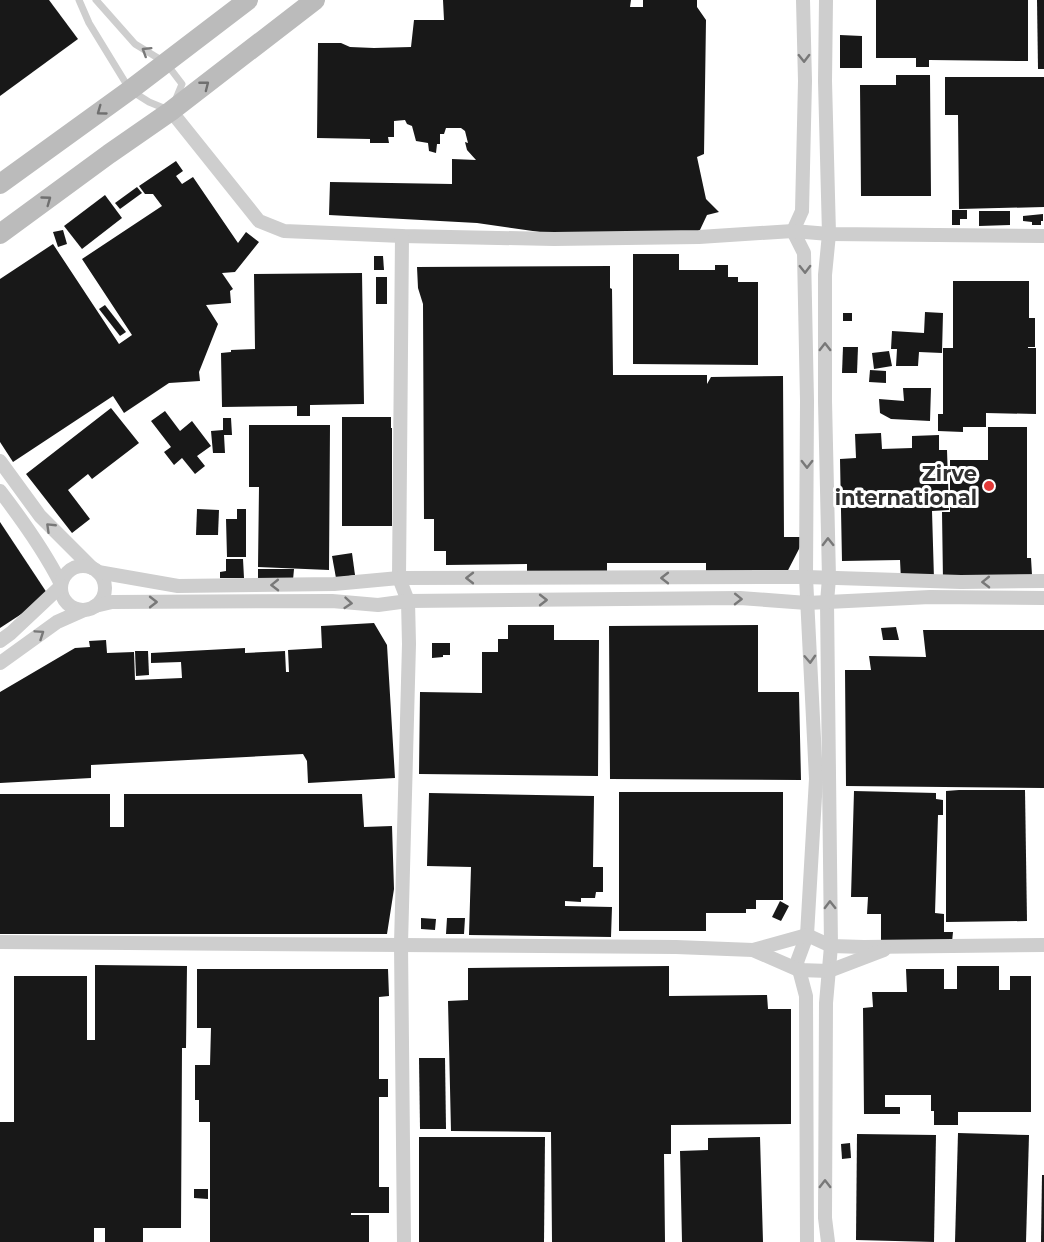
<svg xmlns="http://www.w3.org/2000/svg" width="1044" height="1242" font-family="Montserrat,sans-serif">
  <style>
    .building { fill: #181818 }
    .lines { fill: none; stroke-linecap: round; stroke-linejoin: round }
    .lane { stroke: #cecece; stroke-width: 7 }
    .street { stroke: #cecece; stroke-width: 14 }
    .secondary { stroke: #bbb; stroke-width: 20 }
    .oneway { stroke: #787878 }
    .oneway2 { stroke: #6f6f6f }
    .poi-dot { fill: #e23a38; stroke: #fff; stroke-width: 2 }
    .labels { text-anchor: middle; stroke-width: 6; stroke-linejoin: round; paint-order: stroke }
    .poi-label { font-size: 21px; font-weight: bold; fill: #313131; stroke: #fff; text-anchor: end }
  </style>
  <rect width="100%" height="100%" fill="#fff"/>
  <g class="building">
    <path d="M0 0H49L78 39 0 96Z"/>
    <path d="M443 0H631L630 7H643V0H697V7L706 20 704 154 697 157 706 199 719 212 707 215 699 232 554 234 477 223 329 215 330 182 452 184V159L476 160 467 150 465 142 468 143 465 131 461 128H446L444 134H440V144H437L436 153 429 151 428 143 416 141 412 126 407 124 405 120 394 121V137H388L389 143H370V139L317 138 318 43H341L350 47 374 48 411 47 414 20H444Z"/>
    <path d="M876 0H1028V61L929 60V67H916V58H876Z"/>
    <path d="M1037 0H1044V69H1038Z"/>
    <path d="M840 35 862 36V68H840Z"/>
    <path d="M896 75H930L931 196H861L860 85H896Z"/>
    <path d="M945 77H1044V207L959 209 958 115H945Z"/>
    <path d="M176 161 183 171 176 176 182 184 193 177 238 243 246 232 259 242 235 272 222 273 233 289 230 291 231 303 206 305 218 324 199 372 200 381 169 383 124 413 113 396 13 462 0 442V279L53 244 119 344 132 335 82 259 162 206 153 194H145L139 186Z"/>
    <path d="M137 187 142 193 120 209 115 203Z"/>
    <path d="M105 195 122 218 82 249 64 226Z"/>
    <path d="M952 210H967V219H960V225H952Z"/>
    <path d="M979 211H1010V225L979 226Z"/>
    <path d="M1043 214V221H1041V225H1032V222L1023 221V216Z"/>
    <path d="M63 230 67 244 58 247 53 232Z"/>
    <path d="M633 254H679V270H715V265H728V277H738V282H758V365L633 364Z"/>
    <path d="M374 256H383L384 270H374Z"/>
    <path d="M610 266V288L612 289 613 375H707V384L711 377 783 376 784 537H800V547L784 578H706V563H607V582H527V564L446 565V551H434V519H424L423 304 418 288 417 267Z"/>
    <path d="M362 273 364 404 310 405V416H297V406L222 407 221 353 231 352V350L255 349 254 274Z"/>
    <rect x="376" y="277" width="11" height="27"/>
    <path d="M953 281H1029V318H1035V347H1028V348H1036V414L986 413V427H963V432L938 431V414H943V348H953Z"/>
    <path d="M105 305 126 332 120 336 99 309Z"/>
    <path d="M925 312 943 313 942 353 919 352 918 366H896L897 349H891L892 331 924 333Z"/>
    <rect x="843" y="313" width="9" height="8"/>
    <path d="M843 347H858L857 373H842Z"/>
    <path d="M889 351 892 366 874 369 872 353Z"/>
    <path d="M870 370 886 371V383L869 382Z"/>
    <path d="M903 388H931L930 421 891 419 880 413 879 399 904 401Z"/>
    <path d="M111 408 139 443 92 479 88 474 68 490 90 519 72 533 26 474Z"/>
    <path d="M165 411 180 431 192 421 211 446 197 456 205 466 195 474 182 458 174 465 164 452 171 447 151 421Z"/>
    <path d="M342 417H391V428H392V526H342Z"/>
    <path d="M223 418H231L232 435H224L225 453H213L211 431 223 430Z"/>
    <path d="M249 425H330L329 570 258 567 259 487H249Z"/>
    <path d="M988 427H1027V558H1031L1032 575 943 581 942 512H950V460H988Z"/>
    <path d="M881 433 882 449 912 448V436L939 435V450H947L949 510 932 511 934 579 901 580 900 560 842 561 840 459 856 458 855 434Z"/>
    <path d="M197 509 219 510 218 535H196Z"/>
    <path d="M237 509H246V557H227L226 519H237Z"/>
    <path d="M0 522 49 596 0 628Z"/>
    <path d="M352 553 355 575 336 578 332 556Z"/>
    <path d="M226 559H243L244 578H220V572L226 571Z"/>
    <path d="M258 569H294L293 580 258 579Z"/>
    <path d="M374 623 387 645 395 778 308 783 307 761 303 754 91 765V778L0 783V692L75 648 90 647 89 641 106 640 107 653 134 652 135 680 182 678 181 662 151 663V653L245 648V653L285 651 286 672H289L288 650 322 648 321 626Z"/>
    <path d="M508 625H554V640H599L598 776 419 774 420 692 482 693V652H498V639H508Z"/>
    <path d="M758 625V692H799L801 780 610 779 609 626Z"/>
    <path d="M896 627 899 640H883L881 628Z"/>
    <path d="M923 630H1044V788L846 786 845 670H871L869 656 926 657Z"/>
    <path d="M432 643H450V655H443V657L432 658Z"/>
    <path d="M135 651H148L149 675 136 676Z"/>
    <path d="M959 790H1025L1027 921 946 922V791Z"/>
    <path d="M854 791 936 793V799L943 800V815H938L935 913 944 914V932H953L952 942 881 940V914H867L868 897H851Z"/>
    <path d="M619 792H783V900H756V909H746V913H706V931H619Z"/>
    <path d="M429 793 594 796 593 867H603V892H596L595 898H581V902L565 901V906L612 907 611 937 469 935 471 867 427 866Z"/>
    <path d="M0 794H110V827H124V794H362L364 827 392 826 394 889 387 934H0Z"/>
    <path d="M780 901 789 906 781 921 772 917Z"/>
    <path d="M421 918 436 919 435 930 421 929Z"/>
    <path d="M447 918H465L464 934H446Z"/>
    <path d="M95 965 187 966 186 1048H182L181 1228H143V1242H105V1228H94V1242H0V1122H14V976H87V1040H95Z"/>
    <path d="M669 966V996L767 995 768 1009H791V1124L671 1125V1154H664L665 1242H552L551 1132 451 1131 448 1001 468 1000V968Z"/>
    <path d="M957 966H999V990H1010V976H1031V1112H958V1125H934V1111H931V1095H885V1107H900V1114H864L863 1008 873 1007 872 992H907L906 969H944V989H957Z"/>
    <path d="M197 969H388L389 996 379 997V1079H388V1097H379V1187H389V1213H351V1215H369V1242H210V1122H199V1100H195V1065H210L211 1028H197Z"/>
    <path d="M419 1058H445L446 1129H420Z"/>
    <path d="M958 1133 1029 1135 1026 1242H955Z"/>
    <path d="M857 1134 936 1135 934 1242 856 1240Z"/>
    <path d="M419 1137H545L544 1242H419Z"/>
    <path d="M760 1137 763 1242H682L680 1151 708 1150V1138Z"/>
    <path d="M850 1143 851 1158 842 1159 841 1144Z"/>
    <path d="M1042 1175H1044V1242H1041Z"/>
    <path d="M194 1189H208V1199L194 1198Z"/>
  </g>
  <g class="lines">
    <g class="lane">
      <path d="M79 0 89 23 130 90 149 102 166 109"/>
      <path d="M96 0 135 44 166 63 182 84 175 101"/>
    </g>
    <g class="street">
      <path d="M803 0 805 81 802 211 793 231 804 253 807 401 806 577 816 779 807 935 797 962 806 996 807 1242"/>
      <path d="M826 0 825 81 829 234 825 275V401L829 578 827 602 831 946 826 1003 825 1218 828 1242"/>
      <path d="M171 111 259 221 284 231 402 236 554 239 699 237 793 231 829 234 1044 236"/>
      <path d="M402 236 399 578 408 601 409 644 401 944 404 1242"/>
      <path d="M0 461 40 516 92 568"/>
      <path d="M0 491C23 521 44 550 61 584"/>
      <circle cx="83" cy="588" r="22"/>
      <path d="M98 572 178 586 334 584 399 578 806 577 961 582 1044 581"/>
      <path d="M95 606 112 602 332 601 378 605 408 601 740 598 807 603 930 597 1044 598"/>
      <path d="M0 641 11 633 61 586"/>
      <path d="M0 663 57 622 84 610"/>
      <path d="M0 942 676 947 753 950 807 935 831 946 864 947 1044 945"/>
      <path d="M753 950 799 970 829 971 884 950"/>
    </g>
    <g class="secondary">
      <path d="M0 184 130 90 248 0"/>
      <path d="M0 234 109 154 171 111 315 0"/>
    </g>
  </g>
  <defs><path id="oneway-chevron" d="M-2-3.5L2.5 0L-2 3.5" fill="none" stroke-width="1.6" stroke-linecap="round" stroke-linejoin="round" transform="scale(1.5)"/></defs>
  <g class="oneway">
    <use href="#oneway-chevron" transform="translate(146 51) rotate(-148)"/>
    <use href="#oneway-chevron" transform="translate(804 58) rotate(89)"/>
    <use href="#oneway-chevron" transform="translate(805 269) rotate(89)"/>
    <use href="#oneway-chevron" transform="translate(825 347) rotate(-90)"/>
    <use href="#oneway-chevron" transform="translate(807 464) rotate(90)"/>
    <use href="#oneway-chevron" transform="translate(50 527) rotate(-136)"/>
    <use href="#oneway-chevron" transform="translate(828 542) rotate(-91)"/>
    <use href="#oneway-chevron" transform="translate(470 578) rotate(180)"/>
    <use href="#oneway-chevron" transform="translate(665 578) rotate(180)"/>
    <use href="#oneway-chevron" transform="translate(986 582) rotate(179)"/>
    <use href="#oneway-chevron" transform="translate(275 585) rotate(179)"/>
    <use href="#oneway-chevron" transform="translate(738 599) rotate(1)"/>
    <use href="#oneway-chevron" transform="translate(543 600)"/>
    <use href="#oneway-chevron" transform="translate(153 602)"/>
    <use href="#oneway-chevron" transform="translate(348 603) rotate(5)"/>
    <use href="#oneway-chevron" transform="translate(40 634) rotate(-34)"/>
    <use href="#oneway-chevron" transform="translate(810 659) rotate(87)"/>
    <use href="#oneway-chevron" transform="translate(830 905) rotate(-91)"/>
    <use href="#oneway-chevron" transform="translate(825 1184) rotate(-90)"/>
  </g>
  <g class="oneway2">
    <use href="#oneway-chevron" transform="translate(205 85) rotate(-38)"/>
    <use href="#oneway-chevron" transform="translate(101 111) rotate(144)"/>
    <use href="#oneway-chevron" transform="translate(47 200) rotate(-36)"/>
  </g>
  <circle class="poi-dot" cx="989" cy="486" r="6"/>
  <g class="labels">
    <g class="poi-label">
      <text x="977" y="481">Zirve<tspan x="977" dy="24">international</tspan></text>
    </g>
  </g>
</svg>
